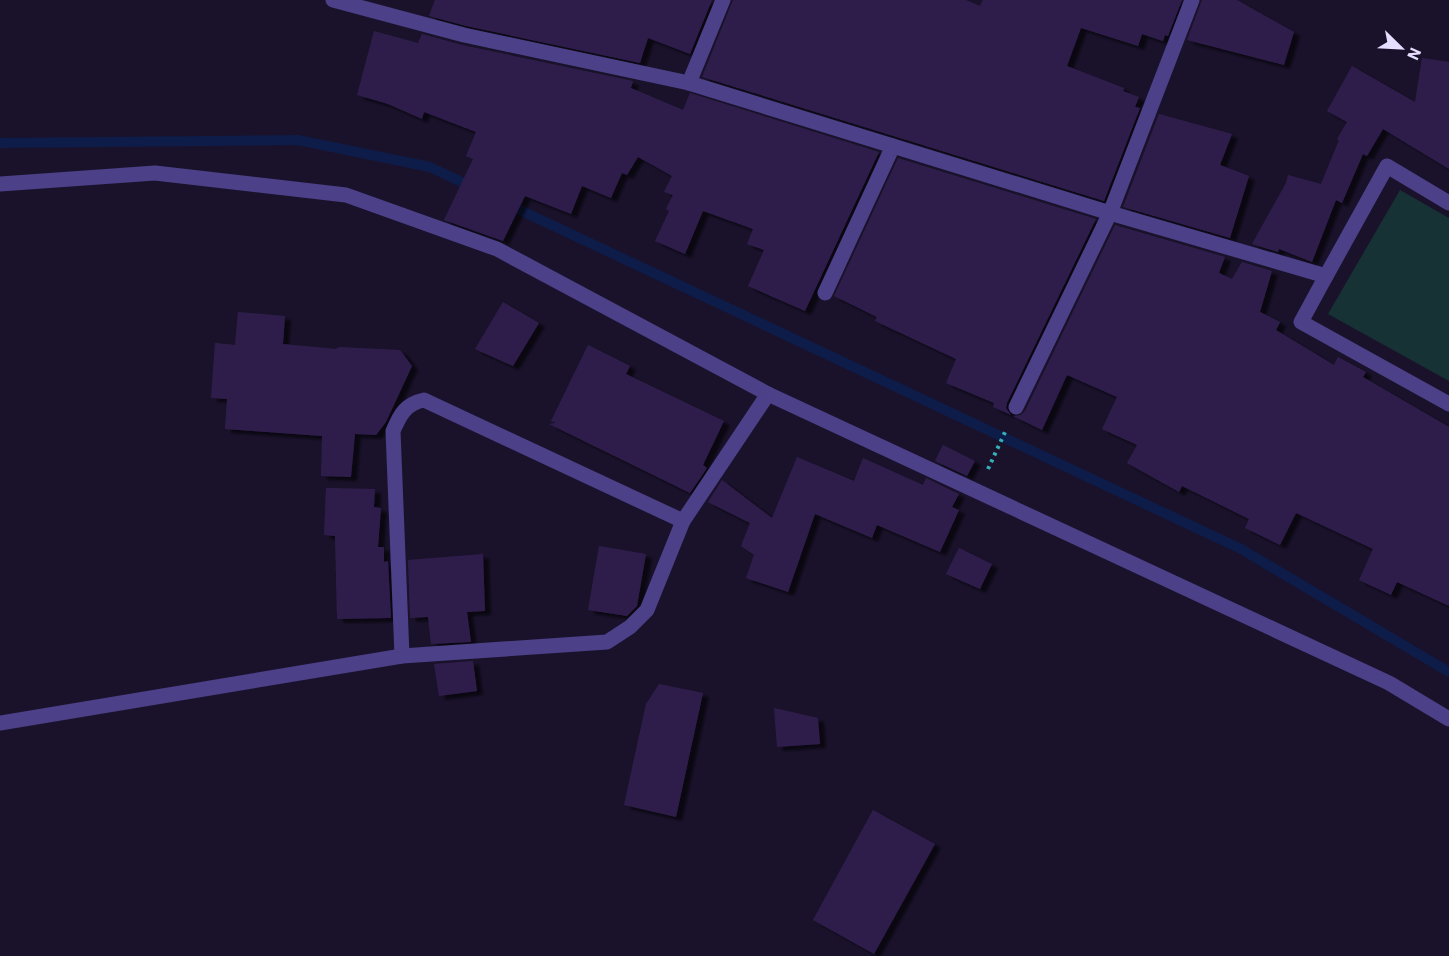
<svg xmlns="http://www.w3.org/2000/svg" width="1449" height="956" font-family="'IBM Plex Sans',sans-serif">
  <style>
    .green { fill: #163235 }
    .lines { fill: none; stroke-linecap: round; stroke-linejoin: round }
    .stream { stroke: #0e1c49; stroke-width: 10 }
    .building { fill: #2e1f4b; filter: url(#shadow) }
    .path { stroke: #36b0b9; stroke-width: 4; stroke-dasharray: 3 4.5; stroke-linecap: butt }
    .street { stroke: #4c4088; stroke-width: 15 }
  </style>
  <defs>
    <filter id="shadow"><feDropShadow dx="6" dy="4" stdDeviation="1.5" flood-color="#0009"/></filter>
  </defs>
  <rect width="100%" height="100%" fill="#1a122b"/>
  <path class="green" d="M1400 190 1449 218V381L1328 314Z"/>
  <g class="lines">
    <g class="stream">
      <path d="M0 143 298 140 430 167 474 188"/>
      <path d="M507 204 1241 549 1449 672"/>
    </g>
  </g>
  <g class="building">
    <path d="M435 0H712L690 54 648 38 640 63 466 26 429 16Z"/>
    <path d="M733 0H966L980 6 983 0H1182L1168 36 1165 35 1163 41 1142 34 1138 46 1081 28 1067 66 1124 88 1123 91 1139 97 1135 107 1140 108 1104 201 702 77Z"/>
    <path d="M1202 0H1237L1294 32 1284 65 1187 40Z"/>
    <path d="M374 31 418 43 422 34 462 45 633 81 631 88 683 110 690 93 879 152 805 311 748 286 764 250 747 244 753 229 703 211 685 254 655 241 669 211 666 209 673 195 664 192 672 176 638 157 627 175 622 173 611 198 582 186 571 214 525 196 503 241 444 220 473 159 466 156 476 132 424 112 422 119 388 104 357 95Z"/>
    <path d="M1422 58 1449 62V169L1383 129 1367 156 1363 154 1342 203 1336 200 1312 262 1279 249 1278 252 1252 244 1286 183 1288 175 1321 184 1339 140 1337 139 1347 122 1327 111 1352 66 1415 102Z"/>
    <path d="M1159 114 1232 134 1220 165 1249 176 1230 238 1123 207Z"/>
    <path d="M898 158 1096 219 1007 403 1006 408 1011 415 993 407 994 403 946 383 956 359 875 321 877 317 834 296Z"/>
    <path d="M1115 225 1225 257 1219 273 1232 279 1242 262 1272 271 1260 312 1280 322 1276 330 1334 365 1338 357 1366 372 1363 377 1449 427V606L1397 582 1391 595 1359 580 1373 549 1296 513 1280 545 1245 528 1249 519 1182 486 1179 492 1127 463 1137 445 1102 429 1117 397 1067 375 1042 430 1013 416 1021 415 1025 411Z"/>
    <path d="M503 302 539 323 513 366 475 349Z"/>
    <path d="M238 312 285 316 283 344 336 349 339 347 400 350 412 366 386 422 376 435 355 434 351 477 321 476 322 436 225 429 227 399 211 398 215 343 235 345Z"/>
    <path d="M588 345 630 366 626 374 724 421 703 465 707 468 690 493 549 424 556 423 551 421Z"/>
    <path d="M943 445 975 461 967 476 935 461Z"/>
    <path d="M797 457 854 481 863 458 923 485 926 478 959 494 952 507 959 510 940 552 877 525 872 538 815 514 788 592 746 578 754 555 741 546 750 523 708 502 722 480 772 518Z"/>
    <path d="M326 488 375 489 374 507 381 508 378 547H384V562L388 561 391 618 337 619 335 536 324 535Z"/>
    <path d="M599 546 646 554 637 606 627 616 588 610Z"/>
    <path d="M959 548 992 564 980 589 946 574Z"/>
    <path d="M483 554 485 611 467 612 471 642 431 644 428 617 410 618 408 560Z"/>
    <path d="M473 661 477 691 439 696 434 664Z"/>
    <path d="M659 684 703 693 676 817 624 805 646 704Z"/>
    <path d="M774 708 818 718 820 744 777 747Z"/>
    <path d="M873 810 935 844 874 954 813 920Z"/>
  </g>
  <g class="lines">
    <path class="path" d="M988 469 1006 430"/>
    <g class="street">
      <path d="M333 0 464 35 689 83 1110 213 1326 276 1387 166 1449 203"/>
      <path d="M689 83 723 0"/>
      <path d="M0 184 155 173 346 195 497 249 768 394 1389 683 1449 719"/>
      <path d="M1326 276 1301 322 1449 404"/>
      <path d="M825 293 893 146"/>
      <path d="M1016 407 1110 213 1192 0"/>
      <path d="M402 656 393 431C400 415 405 404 424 400L683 521"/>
      <path d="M0 723 402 656 607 642 630 627 647 610 683 521 768 394"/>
    </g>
  </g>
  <g transform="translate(1401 48) rotate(114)" stroke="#1a122b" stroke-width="4.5" paint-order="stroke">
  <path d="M0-4.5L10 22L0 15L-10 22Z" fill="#e5defe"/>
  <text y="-9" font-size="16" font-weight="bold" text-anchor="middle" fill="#e5defe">N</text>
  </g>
</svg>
